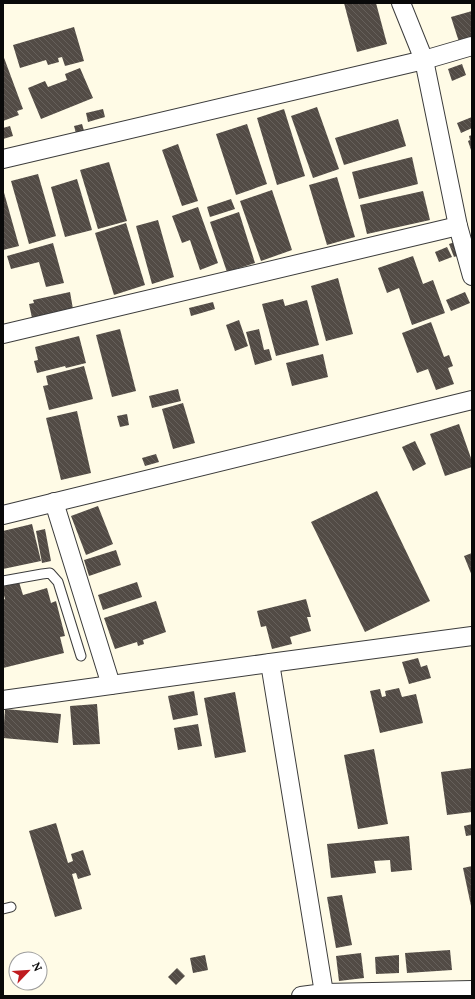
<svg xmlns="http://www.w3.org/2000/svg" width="475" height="999" font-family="Lora,serif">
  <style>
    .building { fill: url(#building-back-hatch) }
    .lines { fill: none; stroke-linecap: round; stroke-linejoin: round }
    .lane-casing { stroke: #3c3c3c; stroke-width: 11 }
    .street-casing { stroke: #3c3c3c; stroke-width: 20 }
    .lane { stroke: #fff; stroke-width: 9 }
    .street { stroke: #fff; stroke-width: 18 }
  </style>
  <defs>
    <pattern id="building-back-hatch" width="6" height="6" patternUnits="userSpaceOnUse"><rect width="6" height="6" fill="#524b45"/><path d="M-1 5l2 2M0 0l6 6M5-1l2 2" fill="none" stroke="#66605b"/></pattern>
  </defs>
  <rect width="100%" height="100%" fill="#fffbe6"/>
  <g class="building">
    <path d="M344 3H376L387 44 357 52Z"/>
    <path d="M472 11V39L459 42 451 17Z"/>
    <path d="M74 27 84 61 65 66 62 57 58 58 59 62 48 65 46 60 20 68 13 45Z"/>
    <path d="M3 55 23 109 17 111 19 115 3 121Z"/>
    <path d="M462 64 466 75 452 81 448 69Z"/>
    <path d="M80 68 93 98 41 119 28 88 45 81 48 87 67 80 65 74Z"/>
    <path d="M317 107 339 169 313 178 291 116Z"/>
    <path d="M103 109 105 117 88 122 86 113Z"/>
    <path d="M284 109 305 176 277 185 257 118Z"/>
    <path d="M472 117V128L461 133 457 123Z"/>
    <path d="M398 119 406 146 344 165 335 138Z"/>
    <path d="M82 124 85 134 77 137 74 126Z"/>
    <path d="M247 124 267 184 236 195 216 134Z"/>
    <path d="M10 126 13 136 3 139V128Z"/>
    <path d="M472 135V153L468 141 470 140 469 136Z"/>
    <path d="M178 144 198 201 182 206 162 150Z"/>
    <path d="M412 157 418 184 359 199 352 172Z"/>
    <path d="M109 162 127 221 98 229 80 170Z"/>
    <path d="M38 174 56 236 29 244 11 181Z"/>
    <path d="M337 177 355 237 327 245 309 185Z"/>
    <path d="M77 179 92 230 65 237 51 187Z"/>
    <path d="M3 189 19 246 3 250Z"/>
    <path d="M272 190 292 250 261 261 240 201Z"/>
    <path d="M423 191 430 220 367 234 360 205Z"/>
    <path d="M231 199 235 209 210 217 207 207Z"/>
    <path d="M198 207 218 263 200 270 190 240 182 243 172 216Z"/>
    <path d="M239 212 255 263 227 272 210 222Z"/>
    <path d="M158 220 174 277 152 284 136 226Z"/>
    <path d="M126 223 145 285 114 295 95 233Z"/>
    <path d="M458 241 463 254 454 257 449 244Z"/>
    <path d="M53 243 64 283 46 287 39 262 11 269 7 256Z"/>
    <path d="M447 247 452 257 439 262 435 252Z"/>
    <path d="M413 256 423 284 433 280 445 313 412 325 399 288 387 293 378 268Z"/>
    <path d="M338 278 353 334 326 341 311 286Z"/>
    <path d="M70 292 73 309 32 318 29 304 34 303 33 300Z"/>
    <path d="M465 292 470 303 451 311 446 300Z"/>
    <path d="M283 299 285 306 307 300 319 345 276 356 262 304Z"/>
    <path d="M213 302 215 309 191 316 189 308Z"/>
    <path d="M239 320 248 346 235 351 226 325Z"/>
    <path d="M431 322 444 357 449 355 453 366 448 368 454 384 436 390 428 369 417 373 402 333Z"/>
    <path d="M120 329 136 391 112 397 96 335Z"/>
    <path d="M259 329 264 350 269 349 272 360 255 365 246 332Z"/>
    <path d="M79 336 86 363 66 368 65 366 37 373 34 361 38 360 35 347Z"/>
    <path d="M323 354 328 377 292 386 286 363Z"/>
    <path d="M84 366 93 399 49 410 43 386 48 385 46 376Z"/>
    <path d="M178 389 181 401 152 408 149 396Z"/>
    <path d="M183 403 195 443 173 449 162 409Z"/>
    <path d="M77 411 91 473 61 480 46 418Z"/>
    <path d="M127 414 129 425 120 427 117 416Z"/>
    <path d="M459 424 472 461V467L445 476 430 434Z"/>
    <path d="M415 441 426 464 413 471 402 447Z"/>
    <path d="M156 454 159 462 145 466 142 458Z"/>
    <path d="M377 491 430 601 365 632 311 522Z"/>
    <path d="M98 506 113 544 86 555 71 516Z"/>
    <path d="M32 524 41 561 3 569V531Z"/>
    <path d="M45 529 51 561 42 563 36 531Z"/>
    <path d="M116 550 121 565 89 576 84 560Z"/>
    <path d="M472 553V576L464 556Z"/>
    <path d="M19 582 23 595 47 588 51 603 56 601 65 636 60 637 64 653 3 668V600L5 599 3 592V586Z"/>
    <path d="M137 582 142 597 103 610 98 595Z"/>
    <path d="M306 599 311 617H307L311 631 290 637 292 644 272 649 266 626 261 627 257 611Z"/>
    <path d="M156 601 166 632 143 640 144 644 138 646 137 642 115 649 104 618Z"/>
    <path d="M418 658 421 667 427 665 431 678 409 684 402 662Z"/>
    <path d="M399 688 402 697 416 694 423 723 380 733 370 691 380 689 382 697 386 696 385 691Z"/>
    <path d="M194 691 198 715 173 720 168 696Z"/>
    <path d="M235 692 246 752 215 758 204 698Z"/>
    <path d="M97 704 100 744 73 745 70 706Z"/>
    <path d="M5 709 61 714 58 743 3 738Z"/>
    <path d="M198 724 202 746 178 750 174 728Z"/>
    <path d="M374 749 388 824 358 829 344 755Z"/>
    <path d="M472 768V812L447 815 441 772Z"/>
    <path d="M56 823 68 863 73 861 71 854 83 850 91 875 78 879 76 873 72 874 82 909 55 917 29 831Z"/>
    <path d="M472 824V835L466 836 464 826Z"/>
    <path d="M409 836 412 870 391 872 390 860 374 861 376 873 331 878 327 844Z"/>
    <path d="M472 866V906H471L463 868Z"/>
    <path d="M342 895 352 945 336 948 327 897Z"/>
    <path d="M450 950 452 970 407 973 405 953Z"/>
    <path d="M361 953 364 978 339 981 336 956Z"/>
    <path d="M205 955 208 970 193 973 190 958Z"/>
    <path d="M399 955V973L376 974 375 957Z"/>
    <path d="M177 968 185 976 176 985 168 977Z"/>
  </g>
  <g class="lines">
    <defs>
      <g id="lane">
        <path d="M3 581 42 574 50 573 58 582 81 656"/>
        <path d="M3 909 11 907"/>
      </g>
      <g id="street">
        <path d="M401 3 424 60 458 226 472 276"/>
        <path d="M3 159 424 60 472 46"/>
        <path d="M3 334 458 226"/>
        <path d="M54 502 111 685"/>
        <path d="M3 515 472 400"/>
        <path d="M270 663 324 993"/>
        <path d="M3 700 270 663 472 636"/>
        <path d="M301 996 324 993 472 990"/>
      </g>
    </defs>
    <use href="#lane" class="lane-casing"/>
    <use href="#street" class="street-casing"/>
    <use href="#lane" class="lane"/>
    <use href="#street" class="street"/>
  </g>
  <rect width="475" height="999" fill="none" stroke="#090909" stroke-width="8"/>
  <g transform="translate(28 971) rotate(65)"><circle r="19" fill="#ffffff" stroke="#9d9d9d"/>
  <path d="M0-3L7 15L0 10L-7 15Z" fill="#bf1c20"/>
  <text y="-6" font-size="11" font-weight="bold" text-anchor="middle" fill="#090909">N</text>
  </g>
</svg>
